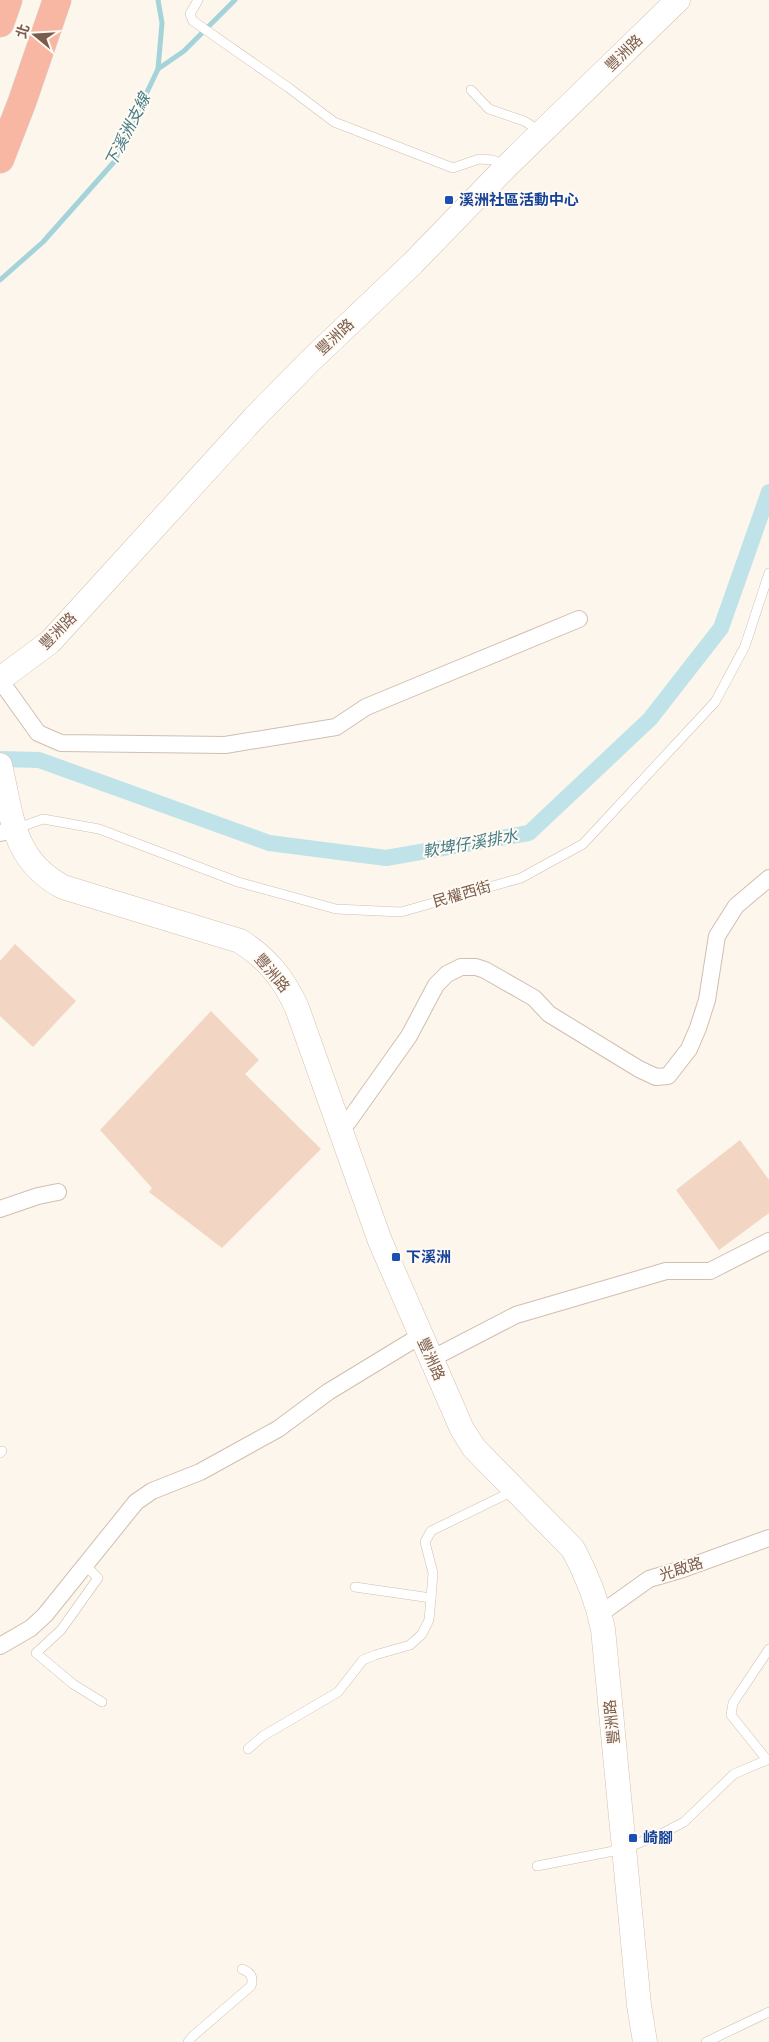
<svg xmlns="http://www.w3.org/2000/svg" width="769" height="2042" font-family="Roboto,'Noto Sans TC',sans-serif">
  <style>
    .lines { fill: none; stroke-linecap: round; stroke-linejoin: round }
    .stream { stroke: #a5d3da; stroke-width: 5 }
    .canal { stroke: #bfe3e8; stroke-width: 16 }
    .building { fill: #f3d5c3 }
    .lane-casing { stroke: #d1beb0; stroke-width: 10 }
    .street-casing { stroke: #d1beb0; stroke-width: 18 }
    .secondary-casing { stroke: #d6c0b0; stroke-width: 25 }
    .highway-casing { stroke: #dad1cd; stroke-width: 29 }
    .lane { stroke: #fff; stroke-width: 9 }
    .street { stroke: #fff; stroke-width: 16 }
    .secondary { stroke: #fff; stroke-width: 24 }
    .highway { stroke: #f7b7a3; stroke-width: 28 }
    .transit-dot { fill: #1a4fb4; stroke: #fffaf3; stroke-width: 2 }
    .labels { text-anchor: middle; stroke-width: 4; stroke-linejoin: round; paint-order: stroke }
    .street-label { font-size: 15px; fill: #7a5c4d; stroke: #fffaf3 }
    .transit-label { font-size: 15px; font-weight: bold; fill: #164399; stroke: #fffaf3; text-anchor: start }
    .water-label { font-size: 16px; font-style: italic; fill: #437c86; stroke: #fffaf3 }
  </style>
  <rect width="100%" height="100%" fill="#fdf6ec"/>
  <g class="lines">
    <g class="stream">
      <path d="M158 69 184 51 235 0"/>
      <path d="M0 280 43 242 114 162 158 69 162 23 158 0"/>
    </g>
    <path class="canal" d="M0 759 39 760 269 843 386 858 529 833 650 719 721 628 769 492"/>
  </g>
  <g class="building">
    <path d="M15 944 76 1001 33 1047 0 1016V961Z"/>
    <path d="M211 1011 259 1060 245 1074 321 1149 222 1248 149 1192 152 1188 100 1130Z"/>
    <path d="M740 1140 769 1180V1213L719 1250 676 1190Z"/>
  </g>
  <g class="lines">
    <defs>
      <g id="lane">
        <path d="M198 0 190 14 193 21 289 88 334 122 453 168 479 159 493 160 505 167"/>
        <path d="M471 90 489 109 524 121 540 131"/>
        <path d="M15 829 43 819 99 829 238 882 336 909 401 912 521 878 583 844 715 702 745 646 769 573"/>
        <path d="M0 1453 2 1451"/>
        <path d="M84 1564 98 1578 61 1630 36 1653 73 1684 102 1702"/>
        <path d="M355 1587 431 1598"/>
        <path d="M248 1749 263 1736 338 1692 363 1660 375 1655 410 1645 422 1634 429 1620 431 1598 433 1573 425 1542 431 1531 515 1490"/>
        <path d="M767 1760 731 1715 733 1703 769 1649"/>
        <path d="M537 1866 624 1849 661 1834 684 1822 734 1774 769 1759"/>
        <path d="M188 2042 193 2036 251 1986C254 1977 250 1972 242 1969"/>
        <path d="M706 2042 769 2012"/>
      </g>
      <g id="street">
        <path d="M0 680 38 733 61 743 225 745 336 727 366 707 579 619"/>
        <path d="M0 833 15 830"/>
        <path d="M339 1125 348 1122 409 1036 436 985 447 974 461 967H476L485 970 534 998 549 1014 639 1069 656 1077 668 1076 689 1049 698 1028 707 1000 717 936 736 906 769 878"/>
        <path d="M0 1209 38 1196 58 1192"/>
        <path d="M431 1359 516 1315 666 1271H710L769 1241"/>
        <path d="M600 1614 649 1579 683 1569 769 1538"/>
        <path d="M0 1646 31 1628 45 1615 136 1502 152 1491 200 1472 278 1429 328 1392 420 1336"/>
      </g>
      <g id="secondary">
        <path d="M0 679 50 642 254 418 309 362 413 263 506 167 678 0"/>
        <path d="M0 765C12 815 12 860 63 887L240 941C267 958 284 979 297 1008L380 1241 462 1429 474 1448 573 1549C587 1575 597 1600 603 1629L639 2005 645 2042"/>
      </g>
      <g id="highway">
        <path d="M0 23 8 0"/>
        <path d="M0 159 22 102 57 0"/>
      </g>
    </defs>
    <use href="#lane" class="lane-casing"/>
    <use href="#street" class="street-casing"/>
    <use href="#secondary" class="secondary-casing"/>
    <use href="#highway" class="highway-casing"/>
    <use href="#lane" class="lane"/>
    <use href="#street" class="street"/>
    <use href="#secondary" class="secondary"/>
    <use href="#highway" class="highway"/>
  </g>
  <g class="transit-dot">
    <rect x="444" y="195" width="10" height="10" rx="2.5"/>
    <rect x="391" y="1252" width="10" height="10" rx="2.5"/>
    <rect x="628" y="1833" width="10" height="10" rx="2.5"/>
  </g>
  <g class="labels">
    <g class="street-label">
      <text transform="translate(624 53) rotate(-44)" y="5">豐洲路</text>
      <text transform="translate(335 337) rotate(-43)" y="5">豐洲路</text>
      <text transform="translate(58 631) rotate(-45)" y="5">豐洲路</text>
      <text transform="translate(462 894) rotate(-16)" y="5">民權西街</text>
      <text transform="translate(272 973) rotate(50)" y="5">豐洲路</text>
      <text transform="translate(431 1359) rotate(66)" y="5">豐洲路</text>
      <text transform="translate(681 1569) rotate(-18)" y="5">光啟路</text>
      <text transform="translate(612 1722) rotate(-96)" y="5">豐洲路</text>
    </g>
    <g class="transit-label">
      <text x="459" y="205">溪洲社區活動中心</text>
      <text x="406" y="1262">下溪洲</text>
      <text x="643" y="1843">崎腳</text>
    </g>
    <g class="water-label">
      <text transform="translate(127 130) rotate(-63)" y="6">下溪洲支線</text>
      <text transform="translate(470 843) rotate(-10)" y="6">軟埤仔溪排水</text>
    </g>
  </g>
  <g transform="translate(35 35) rotate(288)" stroke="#fffaf3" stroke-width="4" paint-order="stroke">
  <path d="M0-4L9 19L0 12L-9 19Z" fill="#7a5c4d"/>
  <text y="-8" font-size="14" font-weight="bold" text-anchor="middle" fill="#7a5c4d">北</text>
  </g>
</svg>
